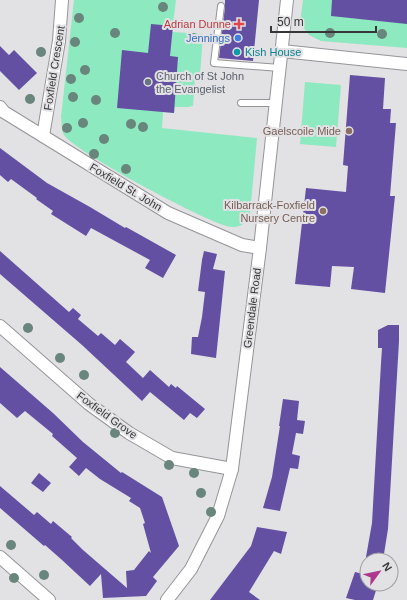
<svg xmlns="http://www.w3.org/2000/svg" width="407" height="600" font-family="Helvetica,sans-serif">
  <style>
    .green { fill: #8de9bf }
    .building { fill: #6350a3 }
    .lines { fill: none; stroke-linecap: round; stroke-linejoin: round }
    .service-casing { stroke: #959598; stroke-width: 8 }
    .minor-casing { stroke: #959598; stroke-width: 14 }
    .service { stroke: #fff; stroke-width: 6 }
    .minor { stroke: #fff; stroke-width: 12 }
    .tree { fill: #69867d }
    .health-dot { fill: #e0444e; stroke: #e2e1e4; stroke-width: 1.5 }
    .shop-dot { fill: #3f7fe0; stroke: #e2e1e4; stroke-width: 1.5 }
    .culture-dot { fill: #0f9aa8; stroke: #e2e1e4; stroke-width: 1.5 }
    .worship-dot { fill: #6b7280; stroke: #e2e1e4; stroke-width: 1.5 }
    .education-dot { fill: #8d6e63; stroke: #e2e1e4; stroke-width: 1.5 }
    .labels { text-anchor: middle; stroke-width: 4; stroke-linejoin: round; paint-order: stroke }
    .health-label { font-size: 11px; fill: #be3a42; stroke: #e2e1e4; text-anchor: end }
    .shop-label { font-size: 11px; fill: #366cbe; stroke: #e2e1e4; text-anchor: end }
    .culture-label { font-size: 11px; fill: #0d838f; stroke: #e2e1e4; text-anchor: start }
    .street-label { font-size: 11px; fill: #363537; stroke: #e2e1e4 }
    .worship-label { font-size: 11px; fill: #5b616d; stroke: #e2e1e4; text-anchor: start }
    .education-label { font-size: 11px; fill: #785e54; stroke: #e2e1e4; text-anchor: end }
  </style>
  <rect width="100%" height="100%" fill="#e2e1e4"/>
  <g class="green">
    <path d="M74 0H176L172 32 203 34 200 76H195L193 106 188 107H175L174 113 163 112 162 128 257 138 250 214C247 222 241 228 232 227 214 227 72 150 64 135 61 130 62 123 61 117Z"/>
    <path d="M303 0H407V48L321 41 309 35 300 23Z"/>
    <path d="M305 82 341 85 336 147 300 144Z"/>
  </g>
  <g class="building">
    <path d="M225 0H259L253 61 219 58 225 7Z"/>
    <path d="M332 0H407V24L331 16Z"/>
    <path d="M151 24 173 26 170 56 178 57 174 113 117 108 122 50 148 53Z"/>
    <path d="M0 46 9 55 14 50 37 73 19 90 0 71Z"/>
    <path d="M350 75 385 78 383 109H391L390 123H396L390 196H395L385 293 351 289 354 267 332 266 330 287 295 284 306 188 346 192 348 166 343 165Z"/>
    <path d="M0 148 47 183 90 207 125 228 126 227 176 255 163 278 145 268 150 260 91 228 86 236 51 214 53 211 36 199 37 198 11 179 8 182 0 175Z"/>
    <path d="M0 251 69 312 73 308 81 315 78 319 98 336 101 333 115 345 120 339 135 352 126 362 143 378 150 370 169 387 171 384 176 388 177 386 205 409 197 418 190 413 184 420 150 392 142 401 82 345 0 274Z"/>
    <path d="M204 251 217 254 213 269 225 271 216 358 191 354 192 337H198L202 317 205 292 198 291 202 260Z"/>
    <path d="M388 325H399V341L388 529 383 560 366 557 372 523 381 363 382 348H378V330Z"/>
    <path d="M0 367 53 413 83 442 121 473 122 472 162 497 179 546 153 577 157 581 146 596 103 598 101 574 90 586 62 560 45 545 44 546 0 508V486L34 515 37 512 51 524 53 521 72 537 71 538 83 550 127 588 126 571 134 570 149 551 151 553 143 524 145 523 140 508 129 501 131 498 100 479 86 468 79 476 69 467 77 458 52 436 53 434 25 411 17 418 0 403Z"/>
    <path d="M283 399 299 401 297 420 305 421 303 434 296 433 292 454 300 456 298 469 290 468 280 511 263 508 272 477 280 426H279Z"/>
    <path d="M39 473 51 483 43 492 31 483Z"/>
    <path d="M257 527 287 532 281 554 274 551 249 592 260 600H210L251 546Z"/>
    <path d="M355 572 367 575V584H378L373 600H355L346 598Z"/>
  </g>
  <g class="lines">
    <defs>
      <g id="service">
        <path d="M221 6 214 63 280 68"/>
        <path d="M241 103H276"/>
      </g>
      <g id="minor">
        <path d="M282 51 407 64"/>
        <path d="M0 107 4 112 168 213 242 245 260 248"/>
        <path d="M43 136 59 41 62 0"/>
        <path d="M0 326 89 404 129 433 172 458 232 469"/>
        <path d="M0 557 49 600"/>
        <path d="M167 600 191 569 218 516 232 469 260 248 287 0"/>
      </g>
    </defs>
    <use href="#service" class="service-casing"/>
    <use href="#minor" class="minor-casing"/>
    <use href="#service" class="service"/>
    <use href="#minor" class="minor"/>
  </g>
  <g class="tree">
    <circle cx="163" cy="7" r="5"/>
    <circle cx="79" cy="18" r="5"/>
    <circle cx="115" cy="33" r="5"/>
    <circle cx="330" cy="33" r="5"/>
    <circle cx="382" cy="34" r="5"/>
    <circle cx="193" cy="38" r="5"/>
    <circle cx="75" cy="42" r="5"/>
    <circle cx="41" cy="52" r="5"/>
    <circle cx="85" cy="70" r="5"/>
    <circle cx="71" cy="79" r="5"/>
    <circle cx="73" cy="97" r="5"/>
    <circle cx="30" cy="99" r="5"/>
    <circle cx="96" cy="100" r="5"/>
    <circle cx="83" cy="123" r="5"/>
    <circle cx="131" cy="124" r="5"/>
    <circle cx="143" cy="127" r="5"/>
    <circle cx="67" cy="128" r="5"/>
    <circle cx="104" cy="139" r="5"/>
    <circle cx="94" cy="154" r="5"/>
    <circle cx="126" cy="169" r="5"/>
    <circle cx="28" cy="328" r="5"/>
    <circle cx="60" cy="358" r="5"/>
    <circle cx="84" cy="375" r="5"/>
    <circle cx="115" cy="433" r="5"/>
    <circle cx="169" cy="465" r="5"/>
    <circle cx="194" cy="473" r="5"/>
    <circle cx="201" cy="493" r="5"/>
    <circle cx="211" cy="512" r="5"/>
    <circle cx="11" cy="545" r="5"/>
    <circle cx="44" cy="575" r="5"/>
    <circle cx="14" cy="578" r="5"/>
  </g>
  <path class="health-dot" d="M237 18h4v4h4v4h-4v4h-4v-4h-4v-4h4z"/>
  <circle class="shop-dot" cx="238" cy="38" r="4"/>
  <circle class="culture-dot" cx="237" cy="52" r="4"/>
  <circle class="worship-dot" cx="148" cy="82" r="4"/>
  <g class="education-dot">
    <circle cx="349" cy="131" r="4"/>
    <circle cx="323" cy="211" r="4"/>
  </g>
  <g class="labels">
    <g class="health-label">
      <text x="231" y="28">Adrian Dunne</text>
    </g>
    <g class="shop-label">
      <text x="230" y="42">Jennings</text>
    </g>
    <g class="culture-label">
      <text x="245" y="56">Kish House</text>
    </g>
    <g class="street-label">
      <text transform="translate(54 68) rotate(-81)" y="4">Foxfield Crescent</text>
      <text transform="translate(126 187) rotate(31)" y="4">Foxfield St. John</text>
      <text transform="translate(252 308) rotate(-83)" y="4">Greendale Road</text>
      <text transform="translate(107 415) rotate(36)" y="4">Foxfield Grove</text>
    </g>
    <g class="worship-label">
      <text x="156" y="80">Church of St John<tspan x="156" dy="13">the Evangelist</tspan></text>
    </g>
    <g class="education-label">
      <text x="341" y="135">Gaelscoile Mide</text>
      <text x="315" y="209">Kilbarrack-Foxfield<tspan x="315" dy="13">Nursery Centre</tspan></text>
    </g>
  </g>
  <g transform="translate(379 572) rotate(57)"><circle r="19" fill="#e2e1e4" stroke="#9d9c9f"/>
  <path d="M0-3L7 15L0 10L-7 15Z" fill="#af388f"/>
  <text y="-6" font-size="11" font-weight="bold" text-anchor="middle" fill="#363537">N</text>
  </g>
  <path d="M271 26v6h105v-6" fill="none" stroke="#363537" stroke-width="2"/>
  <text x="277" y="26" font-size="12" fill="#363537" stroke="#e2e1e4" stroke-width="3" paint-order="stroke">50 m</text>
</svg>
